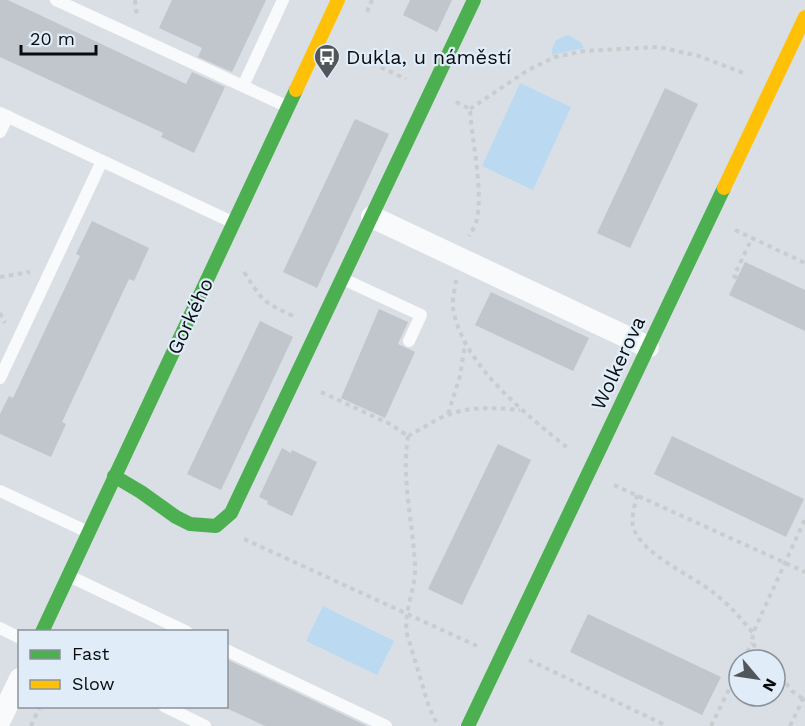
<svg xmlns="http://www.w3.org/2000/svg" width="805" height="726" font-family="'Work Sans',sans-serif">
  <style>
    .green { fill: #bbdaf2 }
    .building { fill: #c0c6cb }
    .lines { fill: none; stroke-linecap: round; stroke-linejoin: round }
    .path { stroke: #caccce; stroke-width: 4; stroke-dasharray: 4.5 4.5; stroke-linecap: butt }
    .lane { stroke: #f9fafb; stroke-width: 12 }
    .street { stroke: #f9fafb; stroke-width: 22 }
    .fast { stroke: #4caf50; stroke-width: 14 }
    .slow { stroke: #ffc107; stroke-width: 14 }
    .labels { text-anchor: middle; stroke-width: 4.5; stroke-linejoin: round; paint-order: stroke }
    .poi-label { font-size: 20px; fill: #080c10; stroke: #e0edf8; text-anchor: start }
    .street-label { font-size: 20px; fill: #080c10; stroke: #e0edf8 }
  </style>
  <rect width="100%" height="100%" fill="#d9dfe5"/>
  <g class="green">
    <path d="M568 35 581 42 584 48 552 55V49L556 40Z"/>
    <path d="M520 83 571 107 533 190 482 166Z"/>
    <path d="M323 606 394 641 377 675 306 641Z"/>
  </g>
  <g class="building">
    <path d="M0 0H8L186 84 192 72 225 87 194 153 161 137 163 133 0 57Z"/>
    <path d="M172 0H266L232 72 198 57 202 48 159 28Z"/>
    <path d="M410 0H452L437 32 403 15Z"/>
    <path d="M665 88 698 104 630 248 597 233Z"/>
    <path d="M355 119 389 134 317 288 283 272Z"/>
    <path d="M92 221 149 248 134 281 129 279 62 422 66 424 51 457 0 434V414L9 396 13 398 80 256 76 254Z"/>
    <path d="M745 262 805 290V331L729 295Z"/>
    <path d="M491 292 589 338 573 371 475 325Z"/>
    <path d="M379 309 408 322 398 344 415 352 385 418 341 398Z"/>
    <path d="M260 321 293 337 221 490 187 474Z"/>
    <path d="M672 436 804 499 786 537 654 474Z"/>
    <path d="M498 444 531 460 462 605 428 589Z"/>
    <path d="M282 448 291 453 292 450 317 462 292 516 267 504 268 501 259 497Z"/>
    <path d="M588 614 721 677 702 715 570 652Z"/>
    <path d="M226 659 367 726H265L226 708Z"/>
  </g>
  <g class="lines">
    <g class="path">
      <path d="M135 0 137 17"/>
      <path d="M367 12 372 0"/>
      <path d="M348 52 406 79"/>
      <path d="M456 102 470 109C472 143 483 186 477 219 476 225 472 231 469 236"/>
      <path d="M470 109 528 70 555 57 584 51 659 47 699 56 746 74"/>
      <path d="M735 230 805 263"/>
      <path d="M244 272C263 301 261 301 293 316"/>
      <path d="M0 277 30 272"/>
      <path d="M737 278 734 276 752 238"/>
      <path d="M456 280C455 289 452 300 453 308 462 365 527 415 569 449"/>
      <path d="M0 313 5 323"/>
      <path d="M321 392 390 424 408 436"/>
      <path d="M448 414 460 376 465 344"/>
      <path d="M408 436C401 479 413 522 415 566 416 590 403 611 407 634L429 707 438 726"/>
      <path d="M408 436C422 429 435 419 450 414 473 406 496 408 520 410"/>
      <path d="M614 485 805 572"/>
      <path d="M637 495C635 505 631 516 633 527 641 554 693 576 714 593 729 605 741 618 753 633"/>
      <path d="M244 539 477 646"/>
      <path d="M529 660 667 726"/>
      <path d="M743 660 752 643"/>
      <path d="M768 660 752 643 753 633 805 519"/>
      <path d="M775 669 792 691 803 699"/>
      <path d="M31 726 40 706"/>
      <path d="M711 726 739 669"/>
      <path d="M790 726 805 695"/>
    </g>
    <g class="lane">
      <path d="M56 0 286 106"/>
      <path d="M243 86 283 0"/>
      <path d="M0 113 232 222"/>
      <path d="M0 132 8 116"/>
      <path d="M343 279 421 315 409 341"/>
      <path d="M0 378 102 161"/>
      <path d="M0 491 88 532"/>
      <path d="M69 576 187 632"/>
      <path d="M0 628 20 638"/>
      <path d="M226 650 386 726"/>
      <path d="M164 706 205 726"/>
    </g>
    <g class="street">
      <path d="M372 217 648 347"/>
      <path d="M0 720 20 679"/>
    </g>
    <g class="fast">
      <path d="M114 476 141 492 176 517 190 524 216 526 231 513 474 0"/>
      <path d="M42 632 296 90"/>
      <path d="M468 726 724 188"/>
    </g>
    <g class="slow">
      <path d="M296 90 338 0"/>
      <path d="M724 188 805 17"/>
    </g>
  </g>
  <defs>
    <symbol id="bus-pin" viewBox="-11 -11 22 30"><path d="M0 17L-7.5 6A9.5 9.5 0 1 1 7.5 6Z" fill="#51565b" stroke="#e0edf8"/><path d="M-5-6H5V4H4V6H2V4H-2V6H-4V4H-5ZM-3.5-4V0h7V-4ZM-3.5 1.2v1.5H-2V1.2ZM2 1.2v1.5H3.5V1.2Z" fill="#fff"/></symbol>
  </defs>
  <g fill-rule="evenodd">
    <use href="#bus-pin" x="312" y="42" width="30" height="40"/>
  </g>
  <g class="labels">
    <g class="poi-label">
      <text x="346" y="64">Dukla, u náměstí</text>
    </g>
    <g class="street-label">
      <text transform="translate(190 316) rotate(-65)" y="7">Gorkého</text>
      <text transform="translate(618 363) rotate(-65)" y="7">Wolkerova</text>
    </g>
  </g>
  <rect x="18" y="630" width="210" height="78" fill="#e0edf8" stroke="#8a939b" stroke-width="1.5"/>
  <rect x="30" y="650" width="30" height="9" fill="#4caf50" stroke="#8a939b" stroke-width="1.5"/>
  <text x="72" y="660" font-size="18" fill="#080c10">Fast</text>
  <rect x="30" y="680" width="30" height="9" fill="#ffc107" stroke="#8a939b" stroke-width="1.5"/>
  <text x="72" y="690" font-size="18" fill="#080c10">Slow</text>
  <g transform="translate(757 678) rotate(119)"><circle r="28" fill="#e0edf8" stroke="#8a939b" stroke-width="1.5"/>
  <path d="M0-4.5L10 22L0 15L-10 22Z" fill="#51565b"/>
  <text y="-9" font-size="16" font-weight="bold" text-anchor="middle" fill="#080c10">N</text>
  </g>
  <path d="M21 45v9h75v-9" fill="none" stroke="#080c10" stroke-width="3"/>
  <text x="30" y="45" font-size="18" fill="#080c10" stroke="#e0edf8" stroke-width="4.5" paint-order="stroke">20 m</text>
</svg>
